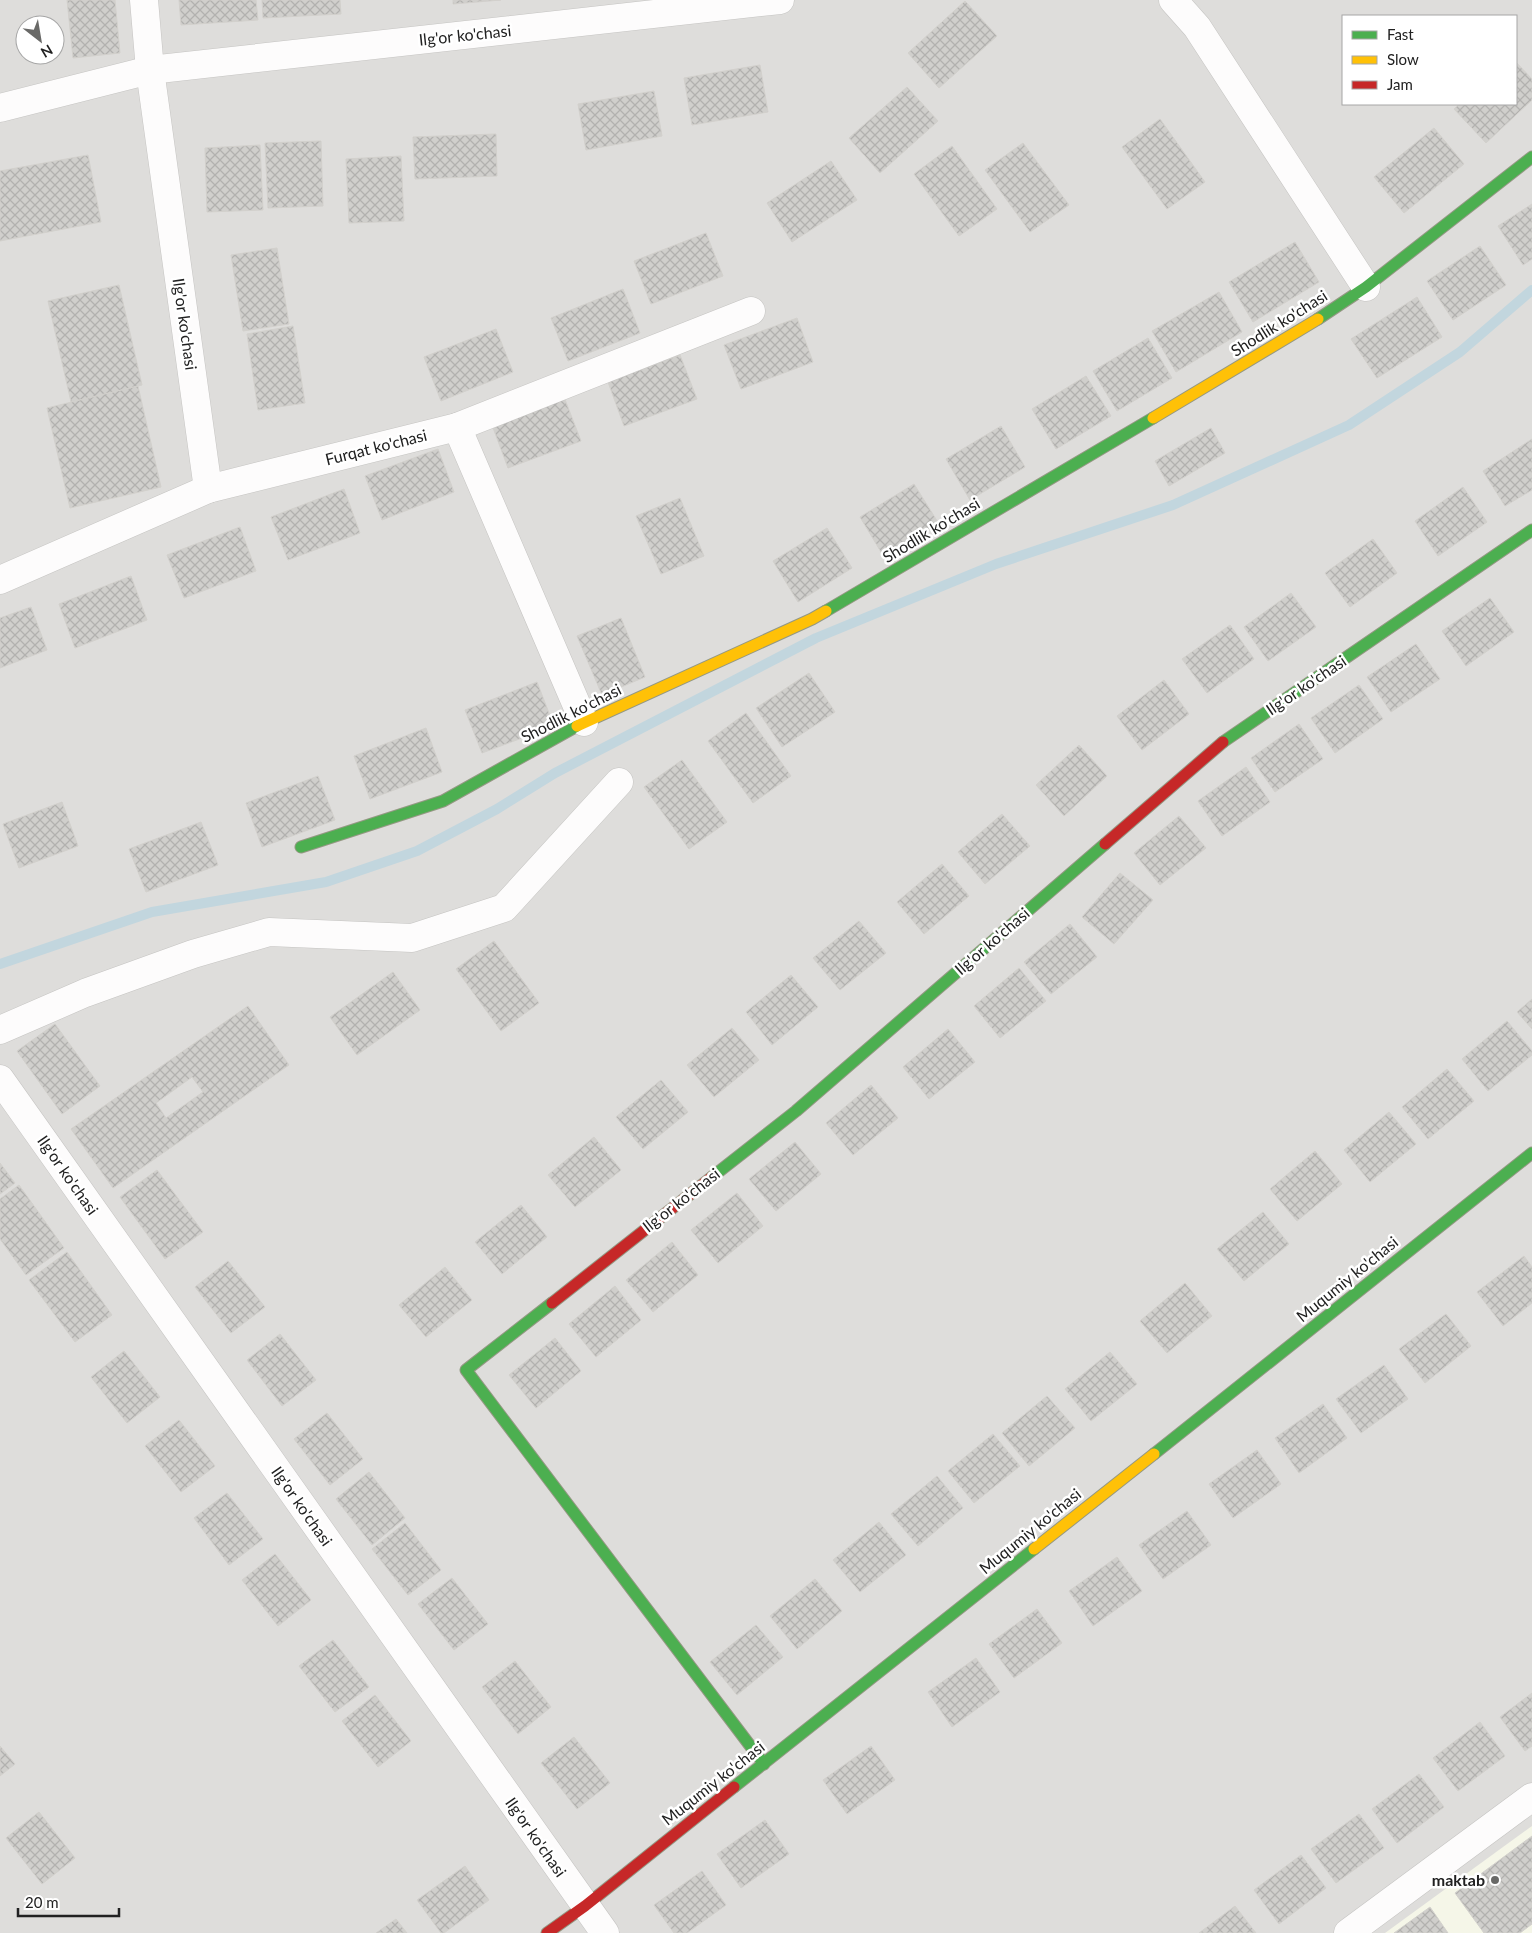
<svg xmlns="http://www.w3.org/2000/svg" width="1532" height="1933" font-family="Lato,sans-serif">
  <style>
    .residential { fill: #dedddb; fill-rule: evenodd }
    .education { fill: #f5f6e8 }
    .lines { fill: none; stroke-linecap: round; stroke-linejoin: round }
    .stream { stroke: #c2d6de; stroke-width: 10 }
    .building { fill: url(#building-cross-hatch); stroke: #d2d0cc; fill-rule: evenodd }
    .street-casing { stroke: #c5c4c2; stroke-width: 29 }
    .fast-casing { stroke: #949883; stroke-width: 13 }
    .slow-casing { stroke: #949883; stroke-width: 13 }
    .jam-casing { stroke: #949883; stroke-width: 13 }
    .street { stroke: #fdfcfc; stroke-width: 28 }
    .fast { stroke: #4caf50; stroke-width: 11 }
    .slow { stroke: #ffc107; stroke-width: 11 }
    .jam { stroke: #c62828; stroke-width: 11 }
    .poi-dot { fill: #696967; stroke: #fff; stroke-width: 2 }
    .labels { text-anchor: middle; stroke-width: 5; stroke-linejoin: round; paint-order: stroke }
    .street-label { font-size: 16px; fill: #212121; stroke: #fff }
    .poi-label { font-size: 16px; font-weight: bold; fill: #212121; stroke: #fff; text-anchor: end }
  </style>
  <defs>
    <pattern id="building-cross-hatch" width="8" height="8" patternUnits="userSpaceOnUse" patternTransform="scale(1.25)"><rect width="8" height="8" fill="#d0cfcc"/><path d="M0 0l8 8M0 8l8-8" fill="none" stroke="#b2b1af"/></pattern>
  </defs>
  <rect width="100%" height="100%" fill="#efeeea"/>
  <path class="residential" d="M0 0H1532V1933H0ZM1343 16H1516V104H1343ZM25 25H55V55H25Z"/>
  <path class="education" d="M1532 1826V1933H1385Z"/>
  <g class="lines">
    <path class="stream" d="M0 964 152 912 326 882 417 851 497 809 555 773 816 638 996 564 1173 505 1349 425 1460 352 1532 290"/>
  </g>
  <g class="building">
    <path d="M67 0H115L120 53 73 58Z"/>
    <path d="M179 0H256L258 20 181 25Z"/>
    <path d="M262 0H340L341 14 263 18Z"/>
    <path d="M453 0H501L453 4Z"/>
    <path d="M965 1 997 36 939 88 908 53Z"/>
    <path d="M1516 62 1532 79V100L1486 143 1454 109 1459 104H1516Z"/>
    <path d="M760 65 768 112 692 125 684 78Z"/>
    <path d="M907 87 938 121 880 173 849 138Z"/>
    <path d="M654 91 662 136 586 150 578 104Z"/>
    <path d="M1160 119 1205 182 1167 209 1122 147Z"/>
    <path d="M1434 128 1464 164 1404 213 1374 177Z"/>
    <path d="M496 134 497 176 415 179 413 137Z"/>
    <path d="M321 141 323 206 268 208 265 143Z"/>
    <path d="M1023 143 1069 205 1030 232 985 170Z"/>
    <path d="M260 145 263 210 207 212 205 148Z"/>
    <path d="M952 146 997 209 959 236 914 174Z"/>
    <path d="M88 155 101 222 0 241V171Z"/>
    <path d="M401 156 404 221 349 223 346 159Z"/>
    <path d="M831 161 857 200 792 242 767 203Z"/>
    <path d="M1532 204V259L1523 265 1498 226Z"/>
    <path d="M706 233 723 276 651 304 634 261Z"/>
    <path d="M1295 242 1319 282 1253 322 1229 282Z"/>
    <path d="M1480 246 1506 285 1453 320 1427 281Z"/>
    <path d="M277 248 289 324 243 331 231 255Z"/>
    <path d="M119 285 142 385 71 402 48 301Z"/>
    <path d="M623 289 640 333 568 361 551 318Z"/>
    <path d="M1219 292 1242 332 1176 372 1152 331Z"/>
    <path d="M1417 297 1442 337 1377 378 1351 339Z"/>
    <path d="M797 318 813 362 741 389 724 345Z"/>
    <path d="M293 326 305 403 258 410 247 334Z"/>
    <path d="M496 329 513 372 441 401 424 357Z"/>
    <path d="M1148 338 1172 378 1117 411 1093 371Z"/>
    <path d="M680 355 697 399 624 426 608 382Z"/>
    <path d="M1086 376 1111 416 1056 449 1032 409Z"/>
    <path d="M138 386 161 487 70 508 47 408Z"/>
    <path d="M564 397 581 441 508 468 492 425Z"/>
    <path d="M1001 426 1025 467 970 500 946 459Z"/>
    <path d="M1211 428 1225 453 1169 486 1155 461Z"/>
    <path d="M1532 439V490L1505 506 1483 471Z"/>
    <path d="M438 449 454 492 382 520 365 476Z"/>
    <path d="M914 484 939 524 884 557 860 517Z"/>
    <path d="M1463 487 1487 522 1438 556 1415 521Z"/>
    <path d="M344 489 360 533 288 560 271 517Z"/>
    <path d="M680 498 704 556 661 574 636 516Z"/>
    <path d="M240 527 256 571 184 598 167 555Z"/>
    <path d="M827 528 852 568 798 602 773 561Z"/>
    <path d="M1373 539 1397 573 1350 607 1325 573Z"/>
    <path d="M131 576 147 620 75 648 59 604Z"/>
    <path d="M1291 593 1316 627 1268 661 1244 627Z"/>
    <path d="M1490 598 1514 632 1466 666 1442 631Z"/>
    <path d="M31 607 47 650 0 668V618Z"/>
    <path d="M621 618 645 677 602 695 577 636Z"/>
    <path d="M1230 625 1254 659 1207 693 1182 659Z"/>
    <path d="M1416 644 1440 679 1391 712 1367 677Z"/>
    <path d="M809 673 835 712 782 747 756 708Z"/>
    <path d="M1164 680 1189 714 1142 750 1117 716Z"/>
    <path d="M537 682 554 726 482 753 465 710Z"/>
    <path d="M1359 685 1383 719 1335 753 1311 718Z"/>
    <path d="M746 713 791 776 753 803 708 741Z"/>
    <path d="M1299 724 1323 759 1275 792 1251 758Z"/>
    <path d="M426 728 442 772 370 799 354 756Z"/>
    <path d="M1079 745 1107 776 1064 816 1036 785Z"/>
    <path d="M682 760 727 822 689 849 644 787Z"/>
    <path d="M1246 767 1270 802 1222 836 1198 801Z"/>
    <path d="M318 776 335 820 262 847 246 803Z"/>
    <path d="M62 802 78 846 19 868 3 824Z"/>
    <path d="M1002 814 1030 846 985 884 958 852Z"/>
    <path d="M1179 816 1206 848 1160 885 1134 853Z"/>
    <path d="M201 822 218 865 146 892 129 849Z"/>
    <path d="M942 864 969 896 924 934 897 902Z"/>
    <path d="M1120 873 1153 900 1114 944 1082 917Z"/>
    <path d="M859 921 886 953 840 990 813 958Z"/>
    <path d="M1070 924 1097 957 1051 994 1024 962Z"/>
    <path d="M494 941 539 1003 501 1031 456 969Z"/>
    <path d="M1019 968 1046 1001 1000 1038 974 1006Z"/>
    <path d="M393 972 420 1010 357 1055 330 1017Z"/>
    <path d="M791 975 818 1007 772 1045 746 1012Z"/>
    <path d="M1532 999V1029L1517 1012Z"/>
    <path d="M248 1006 289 1065 113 1188 71 1129ZM192 1077 203 1092 166 1118 156 1103Z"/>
    <path d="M1507 1021 1532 1051V1055L1488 1091 1462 1059Z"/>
    <path d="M55 1024 100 1086 62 1114 17 1051Z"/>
    <path d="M732 1028 759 1060 714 1097 687 1065Z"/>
    <path d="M948 1029 975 1062 929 1099 903 1067Z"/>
    <path d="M1447 1069 1474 1101 1428 1139 1402 1107Z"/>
    <path d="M661 1080 688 1112 643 1149 616 1117Z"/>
    <path d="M871 1085 898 1118 853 1155 826 1123Z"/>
    <path d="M1389 1112 1416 1144 1370 1182 1344 1150Z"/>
    <path d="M594 1137 621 1170 575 1207 548 1175Z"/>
    <path d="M795 1142 821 1174 776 1211 749 1179Z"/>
    <path d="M1315 1151 1342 1184 1297 1221 1270 1189Z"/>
    <path d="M0 1163 15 1183 0 1194Z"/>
    <path d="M157 1170 203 1232 165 1259 120 1197Z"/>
    <path d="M19 1185 64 1248 26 1275 0 1239V1199Z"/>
    <path d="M737 1193 763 1226 718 1263 691 1230Z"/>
    <path d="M521 1205 547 1237 502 1274 475 1242Z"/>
    <path d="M1263 1212 1289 1244 1244 1281 1217 1249Z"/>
    <path d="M672 1242 698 1275 653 1312 626 1280Z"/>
    <path d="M67 1252 112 1315 75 1342 29 1280Z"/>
    <path d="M1524 1256 1532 1267V1303L1503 1326 1477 1292Z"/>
    <path d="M228 1261 265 1307 231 1333 195 1287Z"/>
    <path d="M445 1267 472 1300 426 1337 399 1305Z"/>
    <path d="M1185 1283 1212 1316 1167 1353 1140 1321Z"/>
    <path d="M615 1286 641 1320 596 1357 569 1324Z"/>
    <path d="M1446 1314 1471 1346 1425 1383 1399 1349Z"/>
    <path d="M280 1334 316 1380 282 1406 247 1360Z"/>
    <path d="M555 1338 581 1371 536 1408 509 1375Z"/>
    <path d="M124 1351 160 1397 127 1423 91 1377Z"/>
    <path d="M1110 1352 1137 1384 1091 1421 1065 1389Z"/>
    <path d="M1384 1365 1408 1399 1361 1433 1336 1399Z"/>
    <path d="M1047 1396 1075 1428 1029 1466 1002 1433Z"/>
    <path d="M1323 1404 1347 1438 1299 1473 1275 1438Z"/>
    <path d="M327 1413 363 1459 330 1485 294 1439Z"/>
    <path d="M179 1420 215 1466 181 1492 145 1446Z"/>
    <path d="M993 1434 1020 1466 974 1503 948 1471Z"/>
    <path d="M1257 1450 1281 1484 1233 1518 1209 1484Z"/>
    <path d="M369 1472 405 1518 372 1545 336 1499Z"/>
    <path d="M937 1476 963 1508 918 1546 891 1514Z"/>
    <path d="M227 1493 263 1539 229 1565 194 1518Z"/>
    <path d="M1187 1511 1211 1545 1163 1579 1139 1545Z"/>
    <path d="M879 1522 906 1555 860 1592 833 1560Z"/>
    <path d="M405 1523 441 1570 408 1595 372 1549Z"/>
    <path d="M275 1554 311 1600 278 1626 242 1580Z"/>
    <path d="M1117 1557 1142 1591 1093 1626 1069 1591Z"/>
    <path d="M452 1578 488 1624 454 1650 418 1604Z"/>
    <path d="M815 1579 842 1611 797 1649 770 1616Z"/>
    <path d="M1037 1609 1062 1643 1014 1678 989 1644Z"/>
    <path d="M756 1625 783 1657 737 1695 710 1662Z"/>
    <path d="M333 1640 369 1687 335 1712 299 1666Z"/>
    <path d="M976 1658 1000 1692 952 1727 928 1692Z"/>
    <path d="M515 1661 551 1707 518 1734 482 1687Z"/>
    <path d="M1532 1693V1746L1525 1751 1500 1717Z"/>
    <path d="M375 1695 411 1741 378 1767 342 1721Z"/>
    <path d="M1480 1722 1505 1756 1458 1791 1433 1758Z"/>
    <path d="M574 1737 610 1783 577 1809 541 1763Z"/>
    <path d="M0 1746 15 1764 0 1776Z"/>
    <path d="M871 1746 895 1780 847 1814 823 1780Z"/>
    <path d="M1419 1774 1444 1807 1397 1843 1372 1809Z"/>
    <path d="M39 1812 75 1858 42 1884 6 1838Z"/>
    <path d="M1359 1814 1384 1848 1336 1883 1311 1849Z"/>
    <path d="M765 1820 789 1854 741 1888 717 1854Z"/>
    <path d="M1532 1836V1924L1520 1933H1484L1455 1893Z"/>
    <path d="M1301 1855 1326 1888 1279 1924 1254 1890Z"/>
    <path d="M465 1866 489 1900 444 1933H441L417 1900Z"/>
    <path d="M702 1871 726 1905 687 1933H674L654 1905Z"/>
    <path d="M1235 1906 1256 1933H1199Z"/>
    <path d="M1430 1907 1448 1933H1394Z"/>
    <path d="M396 1919 407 1933H376Z"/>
  </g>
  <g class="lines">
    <defs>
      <g id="street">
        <path d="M144 0 150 70 208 489"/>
        <path d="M1173 0 1197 27 1366 287"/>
        <path d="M0 108 150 70 780 0"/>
        <path d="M457 427 584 722"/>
        <path d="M0 580 208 489 457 427 751 311"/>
        <path d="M0 1030 85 993 193 954 269 932 412 938 504 908 619 782"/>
        <path d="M0 1079 605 1933"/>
        <path d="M1348 1933 1532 1797"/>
      </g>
      <g id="fast">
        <path d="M1318 319 1366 287 1532 157"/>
        <path d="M826 611 1153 418"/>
        <path d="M1223 742 1532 530"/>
        <path d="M301 847 443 801 577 726"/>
        <path d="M712 1177 796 1111 1105 844"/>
        <path d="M552 1303 466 1370 764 1764"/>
        <path d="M1154 1454 1532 1153"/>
        <path d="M734 1787 1034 1549"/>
      </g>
      <g id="slow">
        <path d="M1153 418 1318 319"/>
        <path d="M577 726 812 619 826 611"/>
        <path d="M1034 1549 1154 1454"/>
      </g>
      <g id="jam">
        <path d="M1105 844 1223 742"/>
        <path d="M552 1303 712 1177"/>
        <path d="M547 1933 585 1906 734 1787"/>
      </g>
    </defs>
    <use href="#street" class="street-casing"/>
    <use href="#fast" class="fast-casing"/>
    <use href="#slow" class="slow-casing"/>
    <use href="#jam" class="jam-casing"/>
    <use href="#street" class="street"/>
    <use href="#fast" class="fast"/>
    <use href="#slow" class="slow"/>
    <use href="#jam" class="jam"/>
  </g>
  <circle class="poi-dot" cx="1495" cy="1880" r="5"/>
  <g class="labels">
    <g class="street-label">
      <text transform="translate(465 35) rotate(-6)" y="6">Ilg'or ko'chasi</text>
      <text transform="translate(1279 323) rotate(-32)" y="6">Shodlik ko'chasi</text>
      <text transform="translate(185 324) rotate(82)" y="6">Ilg'or ko'chasi</text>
      <text transform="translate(376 447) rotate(-14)" y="6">Furqat ko'chasi</text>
      <text transform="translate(931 530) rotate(-31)" y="6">Shodlik ko'chasi</text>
      <text transform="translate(1306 685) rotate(-34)" y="6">Ilg'or ko'chasi</text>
      <text transform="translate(571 713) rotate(-27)" y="6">Shodlik ko'chasi</text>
      <text transform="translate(992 941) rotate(-41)" y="6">Ilg'or ko'chasi</text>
      <text transform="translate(68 1175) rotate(55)" y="6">Ilg'or ko'chasi</text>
      <text transform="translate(681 1200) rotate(-38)" y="6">Ilg'or ko'chasi</text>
      <text transform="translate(1347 1279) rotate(-39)" y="6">Muqumiy ko'chasi</text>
      <text transform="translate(302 1506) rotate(55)" y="6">Ilg'or ko'chasi</text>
      <text transform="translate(1030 1531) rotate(-39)" y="6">Muqumiy ko'chasi</text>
      <text transform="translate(713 1783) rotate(-38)" y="6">Muqumiy ko'chasi</text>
      <text transform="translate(536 1837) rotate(55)" y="6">Ilg'or ko'chasi</text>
    </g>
    <g class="poi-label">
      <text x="1485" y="1886">maktab</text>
    </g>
  </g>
  <rect x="1342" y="15" width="175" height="90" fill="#ffffff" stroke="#a6a6a6"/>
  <rect x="1352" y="31" width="25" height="8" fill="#4caf50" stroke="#a6a6a6"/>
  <text x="1387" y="40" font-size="15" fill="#212121">Fast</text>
  <rect x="1352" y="56" width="25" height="8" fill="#ffc107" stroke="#a6a6a6"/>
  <text x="1387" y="65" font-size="15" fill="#212121">Slow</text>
  <rect x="1352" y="81" width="25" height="8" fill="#c62828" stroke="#a6a6a6"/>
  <text x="1387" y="90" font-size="15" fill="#212121">Jam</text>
  <g transform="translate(40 40) rotate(149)"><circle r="24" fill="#ffffff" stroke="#a6a6a6"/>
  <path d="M0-4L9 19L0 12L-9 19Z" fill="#696967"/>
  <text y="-8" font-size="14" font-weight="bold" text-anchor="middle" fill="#212121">N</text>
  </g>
  <path d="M18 1908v8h101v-8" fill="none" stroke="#212121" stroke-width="2.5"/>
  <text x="25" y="1908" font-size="15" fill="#212121" stroke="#ffffff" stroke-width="4" paint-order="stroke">20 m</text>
</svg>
